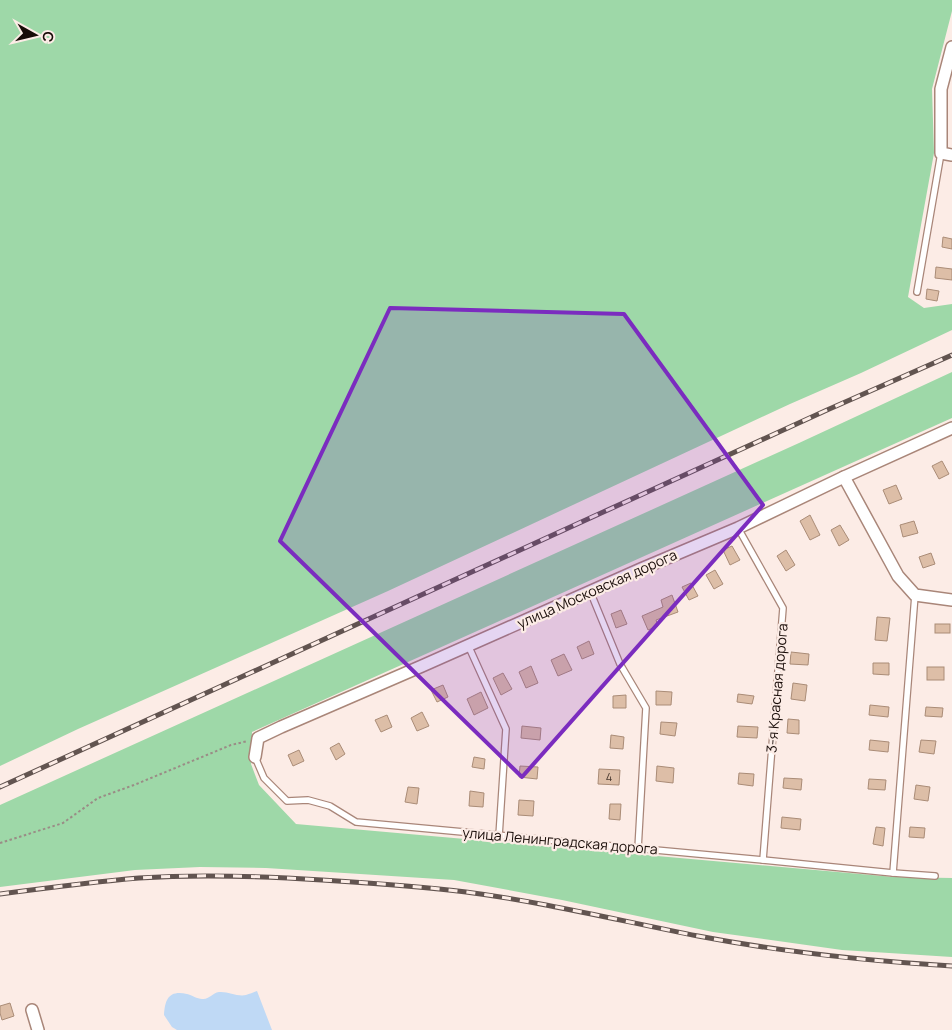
<svg xmlns="http://www.w3.org/2000/svg" width="952" height="1030" font-family="Manrope,sans-serif">
  <style>
    .green { fill: #9ed8a8 }
    .water { fill: #bfd9f5 }
    .building { fill: #ddbea7; stroke: #aa8c77 }
    .lines { fill: none; stroke-linecap: round; stroke-linejoin: round }
    .service-casing { stroke: #a98679; stroke-width: 8 }
    .minor-casing { stroke: #a98679; stroke-width: 14 }
    .path { stroke: #9a8c86; stroke-width: 2; stroke-dasharray: 2.5 2.5; stroke-linecap: butt }
    .service { stroke: #fff; stroke-width: 5.5 }
    .minor { stroke: #fff; stroke-width: 11 }
    .rail-casing { stroke: #625450; stroke-width: 5 }
    .rail { stroke: #fcece6; stroke-width: 3; stroke-dasharray: 9; stroke-linecap: butt }
    .marked { fill: #7b2cbf; fill-opacity: 0.2; stroke: #7b2cbf; stroke-width: 4; stroke-linejoin: round }
    .labels { text-anchor: middle; stroke-width: 4.5; stroke-linejoin: round; paint-order: stroke }
    .number-label { font-size: 11px; fill: #48382f }
    .street-label { font-size: 14px; fill: #170b07; stroke: #fcece6 }
  </style>
  <rect width="100%" height="100%" fill="#fcece6"/>
  <g class="green">
    <path d="M0 0H952V11L932 89 934 153 908 297 924 308 952 304V330L861 373 790 404 388 591 78 729 0 766Z"/>
    <path d="M952 372V418L252 732 251 764 259 785 296 824 894 877 952 878V957L842 950 713 932 562 900 454 880 266 868 200 867 135 870 0 887V805L799 443Z"/>
  </g>
  <path class="water" d="M257 991 272 1030H177L172 1027 164 1015C165 999 169 990 187 994 192 995 197 999 202 999 209 1000 212 993 219 992 228 991 237 997 246 995 250 994 254 992 257 991Z"/>
  <g class="building">
    <path d="M943 237 952 239V249L942 247Z"/>
    <path d="M936 267 952 269V280L935 278Z"/>
    <path d="M927 289 939 291 937 301 926 299Z"/>
    <path d="M942 461 949 474 939 479 932 466Z"/>
    <path d="M896 485 902 499 889 504 883 490Z"/>
    <path d="M810 515 820 535 810 540 800 521Z"/>
    <path d="M914 521 918 533 903 537 900 525Z"/>
    <path d="M840 525 849 540 839 546 831 530Z"/>
    <path d="M732 546 740 560 730 565 723 550Z"/>
    <path d="M786 550 795 565 786 571 777 556Z"/>
    <path d="M931 553 935 564 923 568 919 557Z"/>
    <path d="M715 570 723 584 714 589 706 575Z"/>
    <path d="M691 583 698 596 689 600 682 587Z"/>
    <path d="M672 595 678 612 656 620 658 626 648 630 642 616 663 607 661 600Z"/>
    <path d="M621 610 627 624 616 628 611 614Z"/>
    <path d="M877 617 890 618 887 641 875 640Z"/>
    <rect x="935" y="624" width="15" height="9"/>
    <path d="M589 641 594 654 582 659 577 647Z"/>
    <path d="M791 652 809 654 808 665 790 664Z"/>
    <path d="M564 654 572 670 558 676 551 660Z"/>
    <path d="M873 663H889V675L873 674Z"/>
    <path d="M531 666 538 683 526 688 519 672Z"/>
    <rect x="927" y="667" width="17" height="13"/>
    <path d="M503 673 512 689 501 695 493 678Z"/>
    <path d="M793 683 807 685 805 701 791 699Z"/>
    <path d="M443 685 448 697 437 702 431 690Z"/>
    <path d="M656 691 672 692 671 705H656Z"/>
    <path d="M481 692 488 708 474 715 467 699Z"/>
    <path d="M738 694 754 696 752 704 737 702Z"/>
    <path d="M626 695V708H613V696Z"/>
    <path d="M870 705 889 707 888 717 869 715Z"/>
    <path d="M926 707 943 708 942 717 925 716Z"/>
    <path d="M422 712 429 726 417 731 411 718Z"/>
    <path d="M387 715 392 727 381 732 375 720Z"/>
    <path d="M788 719 799 720V734L787 733Z"/>
    <path d="M661 722 677 723 675 736 660 734Z"/>
    <path d="M522 726 541 728 540 740 521 738Z"/>
    <path d="M738 726 758 727 757 738 737 737Z"/>
    <path d="M611 735 624 737 623 749 610 748Z"/>
    <path d="M870 740 889 742 888 752 869 750Z"/>
    <path d="M921 740 936 741 934 754 919 752Z"/>
    <path d="M339 743 345 754 336 760 330 748Z"/>
    <path d="M299 750 304 761 293 766 288 755Z"/>
    <path d="M474 757 485 759 484 769 472 767Z"/>
    <path d="M520 766 538 767 537 779 519 777Z"/>
    <path d="M657 766 674 768 673 783 656 781Z"/>
    <path d="M599 769 620 770 619 785 598 784Z"/>
    <path d="M739 773 754 774 753 786 738 784Z"/>
    <path d="M784 778 802 779 801 790 783 788Z"/>
    <path d="M869 779 886 780 885 790 868 789Z"/>
    <path d="M916 785 930 787 928 801 914 799Z"/>
    <path d="M408 787 419 788 417 804 405 802Z"/>
    <path d="M470 791 484 793 483 807 469 806Z"/>
    <path d="M519 800 534 801 533 816 518 815Z"/>
    <path d="M610 804H621L620 820 609 819Z"/>
    <path d="M782 817 801 819 800 830 781 828Z"/>
    <path d="M876 827 885 828 883 846 873 844Z"/>
    <path d="M910 827 925 828 924 838 909 837Z"/>
    <path d="M10 1003 14 1016 2 1020 0 1013V1006Z"/>
  </g>
  <g class="lines">
    <defs>
      <g id="service">
        <path d="M917 292 941 153"/>
        <path d="M738 528 783 608 763 860"/>
        <path d="M590 591 620 664 646 708 638 849"/>
        <path d="M468 645 506 729 499 836"/>
        <path d="M255 757 264 778 287 801 308 800 330 806 356 822 763 860 893 873 935 876"/>
        <path d="M893 873 915 595"/>
      </g>
      <g id="minor">
        <path d="M952 47 941 89V153L952 155"/>
        <path d="M844 477 898 576 915 595 952 600"/>
        <path d="M255 757 258 738 281 727 422 666 641 569 738 528 844 477 952 428"/>
        <path d="M32 1010 38 1030"/>
      </g>
    </defs>
    <use href="#service" class="service-casing"/>
    <use href="#minor" class="minor-casing"/>
    <path class="path" d="M0 843 63 823 98 798 134 785 231 745 248 741"/>
    <use href="#service" class="service"/>
    <use href="#minor" class="minor"/>
    <defs>
      <g id="rail">
        <path d="M0 787 827 410 952 355"/>
        <path d="M0 894C46 888 92 882 139 878 200 874 261 876 322 880 370 883 418 886 466 892 544 902 621 921 698 936 782 952 867 961 952 966"/>
      </g>
    </defs>
    <use href="#rail" class="rail-casing"/>
    <use href="#rail" class="rail"/>
  </g>
  <path class="marked" d="M390 308 624 314 763 505 522 777 280 541Z"/>
  <g class="labels">
    <g class="number-label">
      <text x="609" y="781">4</text>
    </g>
    <g class="street-label">
      <text transform="translate(597 589) rotate(-24)" y="5">улица Московская дорога</text>
      <text transform="translate(777 688) rotate(-85)" y="5">3-я Красная дорога</text>
      <text transform="translate(560 841) rotate(5)" y="5">улица Ленинградская дорога</text>
    </g>
  </g>
  <g transform="translate(35 35) rotate(98)" stroke="#fcece6" stroke-width="4" paint-order="stroke">
  <path d="M0-4L9 19L0 12L-9 19Z" fill="#170b07"/>
  <text y="-8" font-size="14" font-weight="bold" text-anchor="middle" fill="#170b07">С</text>
  </g>
</svg>
